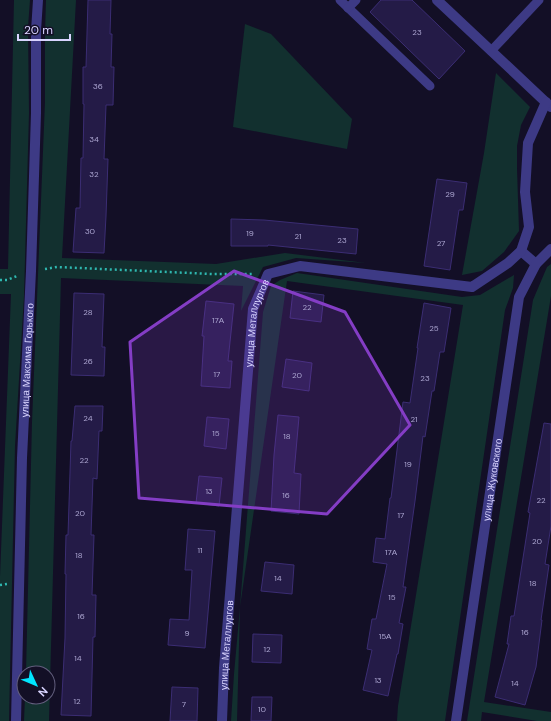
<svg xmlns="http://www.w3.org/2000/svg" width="551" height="721" font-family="'DM Sans',sans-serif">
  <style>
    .green { fill: #12302f }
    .building { fill: #241b47; stroke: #3b2d73 }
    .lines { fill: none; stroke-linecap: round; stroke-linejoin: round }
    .path { stroke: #2fb8b0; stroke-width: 2.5; stroke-dasharray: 2 3; stroke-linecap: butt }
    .lane { stroke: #3d3a85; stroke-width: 9 }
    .street { stroke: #3d3a85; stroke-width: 10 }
    .marked { fill: #843dc5; fill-opacity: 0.2; stroke: #843dc5; stroke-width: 3; stroke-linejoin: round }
    .labels { text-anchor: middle; stroke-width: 3; stroke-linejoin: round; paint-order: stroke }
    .number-label { font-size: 8px; fill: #aca6d1 }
    .street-label { font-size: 10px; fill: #d9d4ff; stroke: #130f26 }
  </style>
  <rect width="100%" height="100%" fill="#130f26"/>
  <g class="green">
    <path d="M14 0H30L28 27 29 113 24 296 15 446 9 721H0V577L11 294H0V269H8Z"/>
    <path d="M46 0H76L62 258 216 264 285 253 366 263 296 258 263 267 241 311 243 286 61 278 49 721H24L25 697H48V673H26L32 422 45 102V33Z"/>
    <path d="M245 24 271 34 352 119 347 149 233 127Z"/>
    <path d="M496 73 530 107 521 125 517 146V168L519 231 504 252 482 271 462 275 484 153Z"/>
    <path d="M551 264V296L484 702 551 712V721H537L482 712 481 721H467L533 300 547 267Z"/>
    <path d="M297 273 462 297 480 295 514 275 513 288 505 310 445 721H397L398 706 463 305 287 281 240 607 237 721H231L234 674 240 607 263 312 271 286 280 280Z"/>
  </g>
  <g class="building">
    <path d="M88 0H111L110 34H112L111 67H114L113 105H106L104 159H108L106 216 104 253 73 252 76 208H80L81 158H83L84 104H83V67H86Z"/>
    <path d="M381 0H412L465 51 439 79 370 12Z"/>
    <path d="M437 179 467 183 463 210H459L450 270 424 266Z"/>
    <path d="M231 219 264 220 358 229 356 254 268 245V246H231Z"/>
    <path d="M293 291 324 295 321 322 290 318Z"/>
    <path d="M74 293 104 294 102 347H105L104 376 71 375Z"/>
    <path d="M206 301 234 304 228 361H232L230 388 201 386 204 336H202Z"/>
    <path d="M424 303 451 308 444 352H440L434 391H432L425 437 423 436 415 501 403 587H406L399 623 403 624 398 654H397L388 696 363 690 372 650 367 649 372 619H376L387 564 373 562 376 538 385 539 390 498H391L403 402 410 403 418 348H417Z"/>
    <path d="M286 359 312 363 309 391 282 387Z"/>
    <path d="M75 406H103L102 431H99L97 479 93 478 91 535H94L92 595H96L95 637H93L91 716 61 715 65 638 66 574H65L66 535H68L71 441H72Z"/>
    <path d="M278 415 299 417 294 473 301 474 299 514 271 511 274 455Z"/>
    <path d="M207 417 229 419 226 449 204 446Z"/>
    <path d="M544 423 551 424V526L545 564 549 565 541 620H542L536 667 525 705 495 697 509 644H507L511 616H514L530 513 528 512Z"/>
    <path d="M199 476 222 478 219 506 196 503Z"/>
    <path d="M188 529 215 531 205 648 168 645 170 619 189 620 192 570H185Z"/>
    <path d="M265 562 294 565 292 594 261 591Z"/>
    <path d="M253 634 282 635 281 663 252 662Z"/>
    <path d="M172 687 198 688 197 721H170Z"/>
    <path d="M252 697H272L271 721H251Z"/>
  </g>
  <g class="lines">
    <g class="path">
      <path d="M45 269 57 267 212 274H253"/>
      <path d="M0 280H7L17 276"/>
      <path d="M0 585 7 584"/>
    </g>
    <g class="lane">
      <path d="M340 0 430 86"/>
      <path d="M348 8 356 0"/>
      <path d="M491 51 539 0"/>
    </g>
    <g class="street">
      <path d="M437 0 551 107"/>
      <path d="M521 251 536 264"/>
      <path id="s1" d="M16 721 22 458 31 271 36 113V31L38 0"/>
      <path id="s2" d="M222 721 224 668 253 309 268 274 300 266 472 287 508 263 521 251 529 227 525 192 528 143 546 102"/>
      <path id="s3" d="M456 721 519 297 536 264 551 249"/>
    </g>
  </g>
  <path class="marked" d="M234 271 345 312 410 425 327 514 139 498 130 342Z"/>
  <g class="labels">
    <g class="number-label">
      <text x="417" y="35">23</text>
      <text x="98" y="89">36</text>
      <text x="94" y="142">34</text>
      <text x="94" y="177">32</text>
      <text x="450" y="197">29</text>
      <text x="90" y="234">30</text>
      <text x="250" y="236">19</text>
      <text x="298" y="239">21</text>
      <text x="342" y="243">23</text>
      <text x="441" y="246">27</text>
      <text x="307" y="310">22</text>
      <text x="88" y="315">28</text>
      <text x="218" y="323">17А</text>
      <text x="434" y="331">25</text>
      <text x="88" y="364">26</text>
      <text x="217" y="377">17</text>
      <text x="297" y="378">20</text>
      <text x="425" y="381">23</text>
      <text x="88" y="421">24</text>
      <text x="414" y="422">21</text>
      <text x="216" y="436">15</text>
      <text x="287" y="439">18</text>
      <text x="84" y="463">22</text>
      <text x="408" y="467">19</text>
      <text x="209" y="494">13</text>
      <text x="286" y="498">16</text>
      <text x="541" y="503">22</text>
      <text x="80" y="516">20</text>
      <text x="401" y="518">17</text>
      <text x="537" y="544">20</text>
      <text x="200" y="553">11</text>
      <text x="391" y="555">17А</text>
      <text x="79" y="558">18</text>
      <text x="278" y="581">14</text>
      <text x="533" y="586">18</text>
      <text x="392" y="600">15</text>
      <text x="81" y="619">16</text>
      <text x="525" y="635">16</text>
      <text x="187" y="636">9</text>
      <text x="385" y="639">15А</text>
      <text x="267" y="652">12</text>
      <text x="78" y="661">14</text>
      <text x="378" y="683">13</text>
      <text x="515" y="686">14</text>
      <text x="77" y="704">12</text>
      <text x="184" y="707">7</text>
      <text x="262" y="712">10</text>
    </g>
    <g class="street-label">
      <text dy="4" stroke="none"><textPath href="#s2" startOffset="400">улица Металлургов</textPath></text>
      <text dy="4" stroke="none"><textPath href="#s1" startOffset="361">улица Максима Горького</textPath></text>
      <text dy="4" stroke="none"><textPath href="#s3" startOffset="244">улица Жуковского</textPath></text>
      <text dy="4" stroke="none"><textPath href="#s2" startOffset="76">улица Металлургов</textPath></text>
    </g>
  </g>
  <g transform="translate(36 685) rotate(134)"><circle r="19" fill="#130f26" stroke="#625e7d"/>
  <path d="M0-3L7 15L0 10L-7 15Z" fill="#00e5ff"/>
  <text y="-6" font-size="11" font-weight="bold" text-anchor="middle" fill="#d9d4ff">N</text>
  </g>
  <path d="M18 34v6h52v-6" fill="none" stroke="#d9d4ff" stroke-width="2"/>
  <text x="24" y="34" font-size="12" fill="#d9d4ff" stroke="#130f26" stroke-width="3" paint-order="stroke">20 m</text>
</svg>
